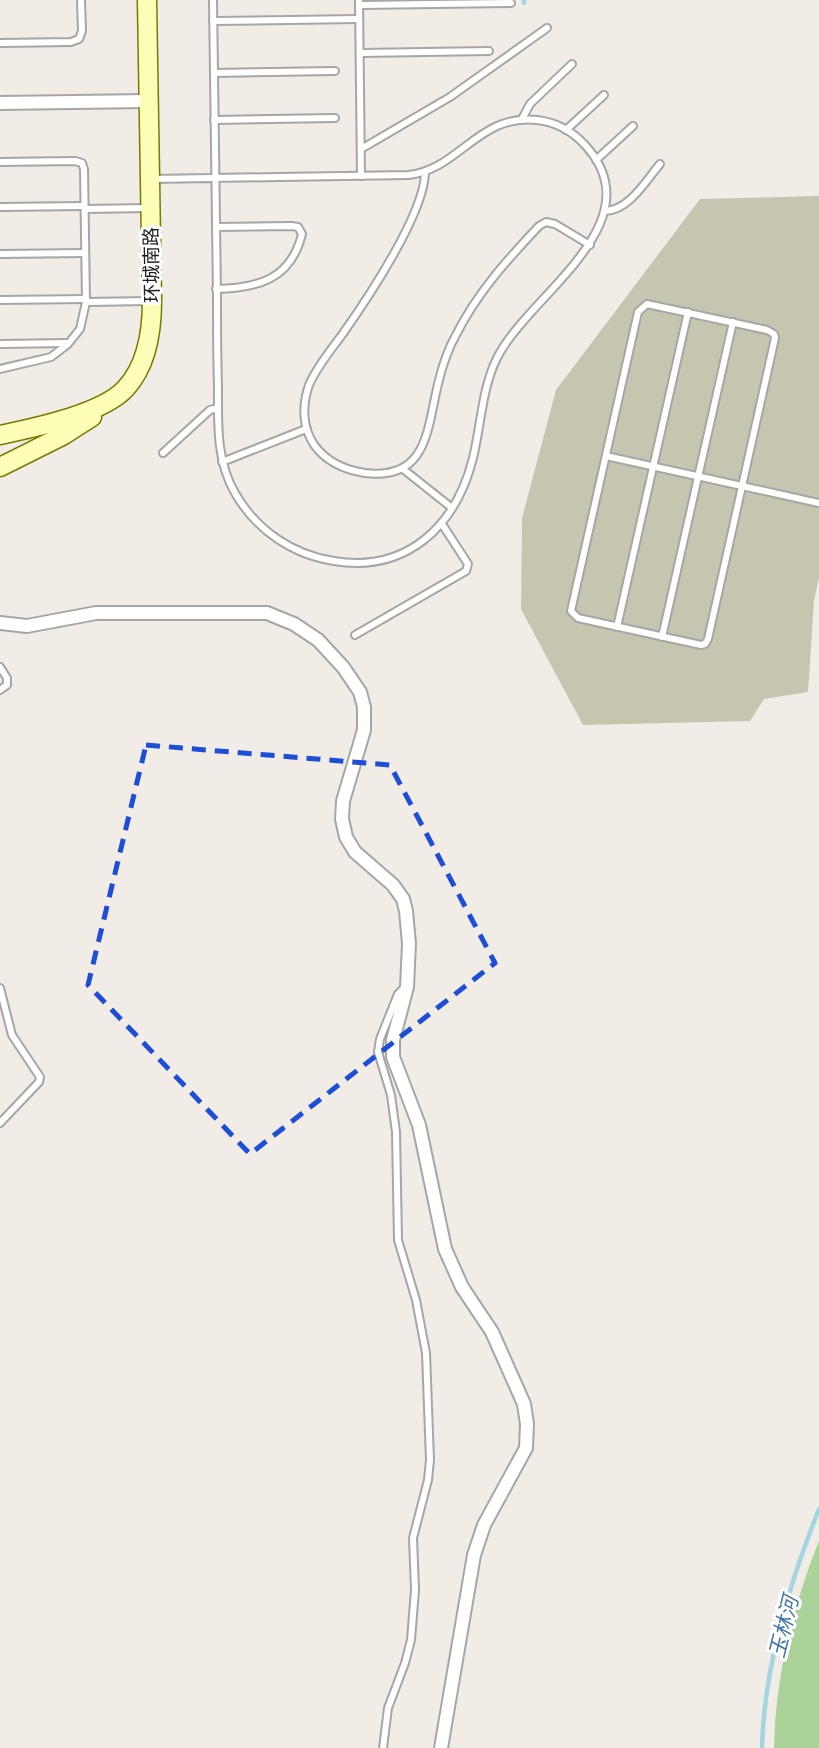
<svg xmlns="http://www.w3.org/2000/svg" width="819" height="1748" font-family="'DM Sans','Noto Sans SC',sans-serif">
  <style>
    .construction { fill: #c6c5b0 }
    .forest { fill: #abd298 }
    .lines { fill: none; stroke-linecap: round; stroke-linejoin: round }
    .stream { stroke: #a4d5e0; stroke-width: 4.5 }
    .service-casing { stroke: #a6a6a6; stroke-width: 10 }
    .minor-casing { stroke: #a6a6a6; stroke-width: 16 }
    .secondary-casing { stroke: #747d00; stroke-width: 21 }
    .service { stroke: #fff; stroke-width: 6 }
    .minor { stroke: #fff; stroke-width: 12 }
    .secondary { stroke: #fcfdb7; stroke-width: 18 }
    .marked { fill: none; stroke: #1d4ed8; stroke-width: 5; stroke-dasharray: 14 9; stroke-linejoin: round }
    .labels { text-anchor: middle; stroke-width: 6; stroke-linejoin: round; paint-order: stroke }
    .street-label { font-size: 19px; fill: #1f1f1f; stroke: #fff }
    .water-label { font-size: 21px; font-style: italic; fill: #4176a5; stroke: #fff }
  </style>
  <rect width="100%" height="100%" fill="#f1ece5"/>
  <path class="construction" d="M819 196V577L814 601 808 692 764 699 750 721 583 725 521 609 522 518 556 390 700 199Z"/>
  <path class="forest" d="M819 1541V1748H774C775 1679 793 1605 819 1541Z"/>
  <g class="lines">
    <g class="stream">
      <path d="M524 3V0"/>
      <path d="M762 1748C764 1666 789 1584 819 1509"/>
    </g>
    <defs>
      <g id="service">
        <path d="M359 0 361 176"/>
        <path d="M359 5 511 3"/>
        <path d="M213 21 359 19"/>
        <path d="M0 43 71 42 79 39 82 31 81 0"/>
        <path d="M360 53 489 51"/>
        <path d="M214 73 335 71"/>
        <path d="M522 119 530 104 572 64"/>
        <path d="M214 120 335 118"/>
        <path d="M566 130 604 95"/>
        <path d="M361 149 450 97 547 28"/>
        <path d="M596 160 633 126"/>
        <path d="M0 162 75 161 82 163 84 169 86 302 80 329 68 344 51 357 0 369"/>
        <path d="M425 173C424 214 368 298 344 332 332 349 317 366 309 385 302 405 302 428 315 446 327 462 345 470 365 473 430 481 427 425 439 380 443 364 448 349 456 335 477 293 507 260 539 226L546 222 555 224 590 245"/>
        <path d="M151 179C237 177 322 177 408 175 459 170 479 113 537 120 555 122 572 131 585 145 657 223 528 295 497 358 482 388 481 425 473 458 456 526 407 573 334 561 293 555 256 530 235 493 216 460 218 424 218 386 217 356 217 326 217 296 215 198 214 99 213 0"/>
        <path d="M0 207 84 206"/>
        <path d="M85 209 149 208"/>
        <path d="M605 211C629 210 645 182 660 164"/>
        <path d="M216 227 292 226 298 227 302 234C291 280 257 288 216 289"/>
        <path d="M0 254 85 253"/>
        <path d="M0 300 86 299"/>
        <path d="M86 302 150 301"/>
        <path d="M647 304 767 330 774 334 775 338 708 639 705 644 701 645 578 618 571 611 638 312Z"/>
        <path d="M0 344 68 343"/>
        <path d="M163 453 210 410 218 408"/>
        <path d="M606 456 819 503"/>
        <path d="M222 462 306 429"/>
        <path d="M403 469 452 508"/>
        <path d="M617 627 688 312"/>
        <path d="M355 635 466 571 468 564 442 524"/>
        <path d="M662 637 733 322"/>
        <path d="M0 667 7 678V685L0 690"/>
        <path d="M0 988 12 1035 40 1077 39 1082 0 1123"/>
        <path d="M383 1748 388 1708 405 1663 411 1640 415 1590 413 1538 428 1480 430 1460 426 1353 416 1300 398 1240 396 1132 391 1095 378 1052 380 1039 398 994 403 989"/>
      </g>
      <g id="minor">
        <path d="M0 103 149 101"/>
        <path d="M0 623 27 626 96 613H267L294 624 318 640 343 667 360 692 364 707V730L343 801 342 819 346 837 355 852 393 885 403 899 406 911 409 944 407 987 393 1040V1057L419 1125 445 1249 462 1287 492 1332 524 1404 527 1424 526 1448 484 1525 474 1555 441 1748"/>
      </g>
      <g id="secondary">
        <path d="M0 435C33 428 103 414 126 388 147 365 152 331 152 301L147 0"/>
        <path d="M0 467 64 435 92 417"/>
      </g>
    </defs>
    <use href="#service" class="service-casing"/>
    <use href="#minor" class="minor-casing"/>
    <use href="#secondary" class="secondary-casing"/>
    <use href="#service" class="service"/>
    <use href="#minor" class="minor"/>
    <use href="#secondary" class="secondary"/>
  </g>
  <path class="marked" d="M146 745 390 765 495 963 250 1154 88 985Z"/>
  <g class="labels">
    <g class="street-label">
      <text transform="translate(151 265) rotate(-91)" y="7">环城南路</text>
    </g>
    <g class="water-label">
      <text transform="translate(784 1627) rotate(-76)" y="7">玉林河</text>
    </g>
  </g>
</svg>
